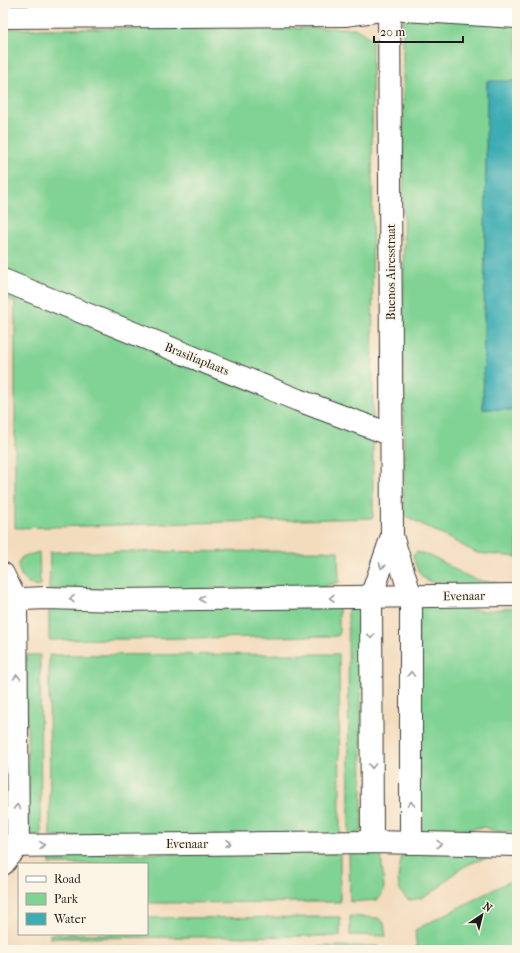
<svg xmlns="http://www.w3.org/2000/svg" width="520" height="953" font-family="'IM FELL French Canon',serif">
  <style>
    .green { fill: #81d394; stroke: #4e7858 }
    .water { fill: #3cadb4; stroke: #2c6468 }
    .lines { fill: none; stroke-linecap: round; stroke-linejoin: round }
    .minor-casing { stroke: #3c3934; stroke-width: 24 }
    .major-casing { stroke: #3c3934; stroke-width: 24 }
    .minor { stroke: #fff; stroke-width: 22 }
    .major { stroke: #fff; stroke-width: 22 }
    .oneway { stroke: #999 }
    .labels { text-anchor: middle; stroke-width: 3; stroke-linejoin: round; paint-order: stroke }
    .street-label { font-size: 12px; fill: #1c1c1c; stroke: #fcf5e5 }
  </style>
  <rect width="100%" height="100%" fill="#fcf5e5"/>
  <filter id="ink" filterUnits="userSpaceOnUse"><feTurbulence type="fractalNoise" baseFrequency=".025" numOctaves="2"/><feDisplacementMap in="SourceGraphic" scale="8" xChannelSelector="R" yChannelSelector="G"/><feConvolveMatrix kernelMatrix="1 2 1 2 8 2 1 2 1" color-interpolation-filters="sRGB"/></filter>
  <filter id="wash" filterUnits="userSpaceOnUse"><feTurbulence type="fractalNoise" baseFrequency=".012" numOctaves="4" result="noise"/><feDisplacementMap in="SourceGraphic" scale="16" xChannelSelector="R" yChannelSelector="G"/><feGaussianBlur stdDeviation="0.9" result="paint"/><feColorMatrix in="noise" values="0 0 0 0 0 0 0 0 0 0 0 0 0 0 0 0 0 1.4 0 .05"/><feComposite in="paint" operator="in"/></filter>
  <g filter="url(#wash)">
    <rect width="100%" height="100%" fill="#f3dcbd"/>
    <g class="green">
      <path d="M403 3H517V81L487 82 483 409 517 410V557L477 553 404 515Z"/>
      <path d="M355 28 372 39 373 518 15 528V302L3 297V29Z"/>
      <path d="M338 551 339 582 320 588 49 590 50 552Z"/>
      <path d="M39 552 40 585 37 587C25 583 19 576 18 563L22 557Z"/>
      <path d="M416 552C448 557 459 582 496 582V587C483 587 471 586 458 586 433 585 419 584 413 555Z"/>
      <path d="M49 604H339V635L337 636 49 640Z"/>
      <path d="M348 604 359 607 361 609 362 831 349 836Z"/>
      <path d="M418 604 485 611 517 607V831L499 832 483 827 427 835 419 828Z"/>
      <path d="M339 654 340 836 50 837 49 655Z"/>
      <path d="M26 655H40L41 837 30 835 29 833Z"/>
      <path d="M496 852V858C481 858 468 863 456 872 440 885 431 899 409 900 392 890 400 870 402 853Z"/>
      <path d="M340 853V902L147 903V864H50V854Z"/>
      <path d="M349 853H381L384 888 383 892 378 900 350 902Z"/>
      <path d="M510 881H517V950H417L415 930Z"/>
      <path d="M350 916 378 918 384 923 386 936 350 935Z"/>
      <path d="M340 917V936L50 938V934H147V918Z"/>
      <path d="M378 946 379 950H50V948Z"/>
    </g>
    <path class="water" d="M487 81H517V410L483 409Z"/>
  </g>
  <g filter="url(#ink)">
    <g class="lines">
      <defs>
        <g id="minor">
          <path d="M389 3 392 536 411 597V843"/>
          <path d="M3 17 345 15 389 9 517 17"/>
          <path d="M3 280 298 400 392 435"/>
          <path d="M3 574 16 600 18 846 3 864"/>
          <path d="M372 842 371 597 392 536"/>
        </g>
        <g id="major">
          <path d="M3 600 45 598 119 600 517 595"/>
          <path d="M3 846 372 842 517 845"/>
        </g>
      </defs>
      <use href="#minor" class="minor-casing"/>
      <use href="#major" class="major-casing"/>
      <use href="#minor" class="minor"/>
      <use href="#major" class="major"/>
    </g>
    <defs><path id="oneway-chevron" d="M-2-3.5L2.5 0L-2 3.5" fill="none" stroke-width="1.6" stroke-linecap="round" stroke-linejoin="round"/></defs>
    <g class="oneway">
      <use href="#oneway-chevron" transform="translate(382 566) rotate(109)"/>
      <use href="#oneway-chevron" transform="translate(332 598) rotate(179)"/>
      <use href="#oneway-chevron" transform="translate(72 599) rotate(-179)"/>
      <use href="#oneway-chevron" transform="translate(202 599) rotate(179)"/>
      <use href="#oneway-chevron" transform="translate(371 636) rotate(90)"/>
      <use href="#oneway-chevron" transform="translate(411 674) rotate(-90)"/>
      <use href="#oneway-chevron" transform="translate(17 677) rotate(-90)"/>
      <use href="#oneway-chevron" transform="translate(372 766) rotate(90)"/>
      <use href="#oneway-chevron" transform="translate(411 804) rotate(-90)"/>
      <use href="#oneway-chevron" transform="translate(17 807) rotate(-90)"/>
      <use href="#oneway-chevron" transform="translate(228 843)"/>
      <use href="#oneway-chevron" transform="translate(439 844) rotate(2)"/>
      <use href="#oneway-chevron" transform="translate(42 845) rotate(-2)"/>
    </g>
  </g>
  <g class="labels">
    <g class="street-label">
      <text transform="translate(391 272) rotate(-90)" y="4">Buenos Airesstraat</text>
      <text transform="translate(197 359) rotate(22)" y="4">Brasiliaplaats</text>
      <text transform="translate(464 596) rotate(-1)" y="4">Evenaar</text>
      <text x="187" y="848">Evenaar</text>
    </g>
  </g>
  <rect width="520" height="953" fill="none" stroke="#fcf5e5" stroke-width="16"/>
  <rect x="18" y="863" width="130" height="72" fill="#fcf5e5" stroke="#a29e95"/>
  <rect x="26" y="876" width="20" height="6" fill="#ffffff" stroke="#a29e95"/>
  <text x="54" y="883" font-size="12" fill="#1c1c1c">Road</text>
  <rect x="26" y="893" width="20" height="12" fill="#81d394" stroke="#a29e95"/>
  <text x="54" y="903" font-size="12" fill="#1c1c1c">Park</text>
  <rect x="26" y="913" width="20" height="12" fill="#3cadb4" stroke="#a29e95"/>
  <text x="54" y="923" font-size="12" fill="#1c1c1c">Water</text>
  <g transform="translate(482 915) rotate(35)" stroke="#fcf5e5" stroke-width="3" paint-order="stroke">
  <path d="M0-3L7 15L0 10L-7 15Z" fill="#1c1c1c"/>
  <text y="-6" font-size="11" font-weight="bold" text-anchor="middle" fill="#1c1c1c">N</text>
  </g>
  <path d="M374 36v6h89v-6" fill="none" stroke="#1c1c1c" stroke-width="2"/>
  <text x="380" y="36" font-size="12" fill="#1c1c1c" stroke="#fcf5e5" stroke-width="3" paint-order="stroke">20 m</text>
</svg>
